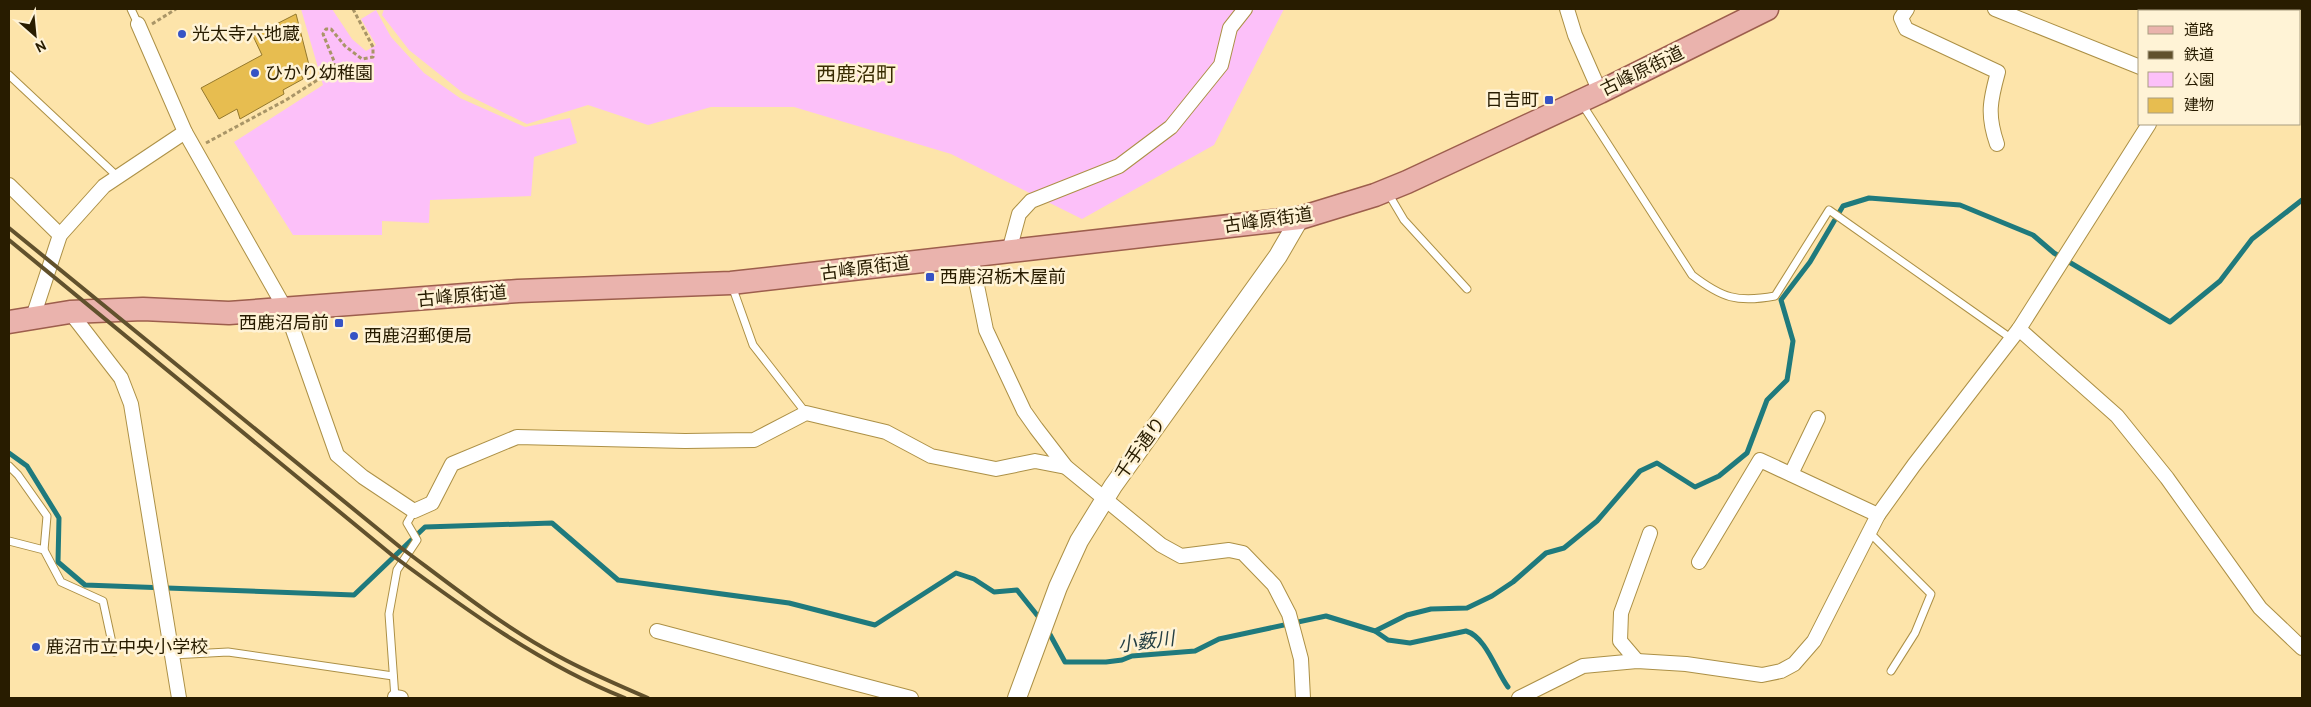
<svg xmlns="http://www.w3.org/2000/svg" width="2311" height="707" font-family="Overpass,'Noto Sans JP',sans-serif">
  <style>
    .green { fill: #fcc0f9 }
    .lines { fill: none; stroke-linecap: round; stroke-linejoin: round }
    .stream { stroke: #1f7a7d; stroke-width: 5 }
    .building { fill: #e7bd50; stroke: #94782c }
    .service-casing { stroke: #ac9046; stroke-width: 9 }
    .minor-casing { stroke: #ac9046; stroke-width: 16 }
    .tertiary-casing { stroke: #ac9046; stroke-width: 20 }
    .primary-casing { stroke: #9d5e4d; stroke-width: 25 }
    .path { stroke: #a99567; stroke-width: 3; stroke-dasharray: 4 2.5; stroke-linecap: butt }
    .service { stroke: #fff; stroke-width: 7 }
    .minor { stroke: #fff; stroke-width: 14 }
    .tertiary { stroke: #fff; stroke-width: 18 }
    .primary { stroke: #eab3ad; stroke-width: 22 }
    .rail { stroke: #61512d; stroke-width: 4 }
    .poi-dot { fill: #3653c5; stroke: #fff3d6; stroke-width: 2 }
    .labels { text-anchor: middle; stroke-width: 5; stroke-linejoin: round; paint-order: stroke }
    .poi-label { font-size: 18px; fill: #281c00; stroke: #fff3d6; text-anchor: start }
    .street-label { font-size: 18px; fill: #281c00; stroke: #fff3d6 }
    .water-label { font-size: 19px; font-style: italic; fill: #253f43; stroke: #fff3d6 }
    .quarter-label { font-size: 20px; fill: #392b01; stroke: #fff3d6 }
  </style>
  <rect width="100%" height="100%" fill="#fde4aa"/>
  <g class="green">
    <path d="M301 9H332L352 39 366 51 376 45 361 19 376 10 391 37 424 73 460 98 525 127 570 118 577 143 534 157 531 196 430 200 429 223 382 221V235H293L234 142 323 85Z"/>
    <path d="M384 9H1284L1214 145 1082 219 951 154 794 107H711L648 125 588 105 527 124 463 93 409 50 382 15Z"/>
  </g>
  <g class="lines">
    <g class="stream">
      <path d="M9 453 27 466 59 518 58 562 85 585 354 595 425 527 552 523 618 580 789 603 875 625 956 573 974 579 994 592 1017 590 1041 620"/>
      <path d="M1047 629 1065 662H1106L1122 660 1132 656 1195 651 1219 639 1326 616 1375 631 1388 640 1410 643 1466 631C1486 637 1496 671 1508 687"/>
      <path d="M1375 631 1407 615 1431 609 1467 608 1492 596 1513 582 1546 553 1564 548 1597 521 1640 471 1657 463 1695 487 1719 476 1747 453 1767 400 1787 380 1793 341 1781 300 1810 262 1843 206 1869 198 1960 205 2033 235 2054 253 2170 322 2220 281 2252 239 2302 200"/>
    </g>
  </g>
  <path class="building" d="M296 14 309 65 300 72 303 79 283 90 284 94 240 119 237 109 219 119 201 88 262 55 253 36Z"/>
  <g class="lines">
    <defs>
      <g id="service">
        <path d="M131 9 138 24"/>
        <path d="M9 75 118 177"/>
        <path d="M1582 104 1692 275C1722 298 1737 303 1775 296L1829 210 2012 339"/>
        <path d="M1388 193 1404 220 1467 289"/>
        <path d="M732 286 753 345 806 413"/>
        <path d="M9 466 18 475 47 516 44 550 61 582 103 601 114 652"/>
        <path d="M1870 533 1931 594 1915 633 1891 671"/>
        <path d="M9 541 44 550"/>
        <path d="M172 655 228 652 393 676"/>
        <path d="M395 698 389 614 397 570 417 540 407 523 414 511"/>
      </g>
      <g id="minor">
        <path d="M1567 9 1575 35 1600 92"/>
        <path d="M1907 9 1901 18 1906 29 1998 72C1990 101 1987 115 1997 144"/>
        <path d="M1995 9 2140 67"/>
        <path d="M2219 11 2221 9"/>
        <path d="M138 24 185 132 286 310 337 455 363 477 414 511 432 503 452 464 517 437 685 441 754 440 806 413 886 432 931 456 996 469 1035 461 1066 467"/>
        <path d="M9 185 60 235"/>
        <path d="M1009 251 1019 214 1031 201 1119 166 1171 127 1221 65 1230 28 1245 9"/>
        <path d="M971 256 986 330 1024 411 1036 428 1066 467 1161 545 1181 556 1229 550 1243 553 1274 585 1289 614 1301 659 1303 698"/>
        <path d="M70 312 121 378 131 404 179 698"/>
        <path d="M32 320 60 235 104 186 185 132"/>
        <path d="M2019 329 2117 416 2167 478 2260 608 2302 648"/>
        <path d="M1791 474 1818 418"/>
        <path d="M1699 562 1760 460 1878 515"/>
        <path d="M657 631 911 698"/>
        <path d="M1637 661 1620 641 1621 613 1650 533"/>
        <path d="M395 697 401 698"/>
        <path d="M1519 698 1583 666 1637 661 1686 664 1762 675 1781 671 1794 664 1814 641 1878 515 1914 465 2019 329 2149 124"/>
      </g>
      <path id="tertiary" d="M1017 698 1058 587 1079 541 1113 486 1278 256 1300 218"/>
      <path id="primary" d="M9 322 70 312 143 309 229 313 518 291 731 283 1300 218 1375 195 1407 182 1600 92 1767 9"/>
    </defs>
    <use href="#service" class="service-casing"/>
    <use href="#minor" class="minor-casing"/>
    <use href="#tertiary" class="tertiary-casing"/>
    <use href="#primary" class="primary-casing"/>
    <g class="path">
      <path d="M152 24 176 9"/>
      <path d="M206 143 286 100 330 72 334 67V61L323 34 326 29H331L345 46 362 59 373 57V47L353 9"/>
    </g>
    <use href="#service" class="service"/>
    <use href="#minor" class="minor"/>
    <use href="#tertiary" class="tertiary"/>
    <use href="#primary" class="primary"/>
    <g class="rail">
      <path d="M9 228 400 547C451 585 502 626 558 656 587 672 618 685 648 698"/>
      <path d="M9 240 392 555C465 609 540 664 625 698"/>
    </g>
  </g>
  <g class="poi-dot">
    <circle cx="182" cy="34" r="5"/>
    <circle cx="255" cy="73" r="5"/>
    <rect x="1544" y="95" width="10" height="10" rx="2.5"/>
    <rect x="925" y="272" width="10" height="10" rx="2.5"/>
    <rect x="334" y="318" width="10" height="10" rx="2.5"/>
    <circle cx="354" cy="336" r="5"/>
    <circle cx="36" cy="647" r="5"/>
  </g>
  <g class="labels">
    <g class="poi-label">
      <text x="192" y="40">光太寺六地蔵</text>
      <text x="265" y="79">ひかり幼稚園</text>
      <text x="1539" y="106" text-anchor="end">日吉町</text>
      <text x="940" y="283">西鹿沼栃木屋前</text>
      <text x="329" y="329" text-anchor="end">西鹿沼局前</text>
      <text x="364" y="342">西鹿沼郵便局</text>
      <text x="46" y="653">鹿沼市立中央小学校</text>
    </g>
    <g class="street-label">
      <text transform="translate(1642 71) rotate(-26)" y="6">古峰原街道</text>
      <text transform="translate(1268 220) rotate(-8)" y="6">古峰原街道</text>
      <text transform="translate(865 268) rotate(-7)" y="6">古峰原街道</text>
      <text transform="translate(462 296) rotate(-5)" y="6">古峰原街道</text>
      <text transform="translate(1140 448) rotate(-54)" y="6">千手通り</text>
    </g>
    <g class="water-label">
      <text transform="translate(1146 641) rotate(-7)" y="7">小薮川</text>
    </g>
    <g class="quarter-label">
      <text x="856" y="81">西鹿沼町</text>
    </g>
  </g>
  <rect width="2311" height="707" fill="none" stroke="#281c00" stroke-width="20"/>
  <rect x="2138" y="10" width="162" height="115" fill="#fff3d6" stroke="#a99d80"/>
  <rect x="2148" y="26" width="25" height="8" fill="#eab3ad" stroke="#a99d80"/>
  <text x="2184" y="35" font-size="15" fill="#281c00">道路</text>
  <rect x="2148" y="51" width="25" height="8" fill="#61512d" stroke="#a99d80"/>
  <text x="2184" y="60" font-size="15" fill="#281c00">鉄道</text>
  <rect x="2148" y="72" width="25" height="15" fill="#fcc0f9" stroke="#a99d80"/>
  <text x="2184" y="85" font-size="15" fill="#281c00">公園</text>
  <rect x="2148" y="98" width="25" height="15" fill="#e7bd50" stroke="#a99d80"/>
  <text x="2184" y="110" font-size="15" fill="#281c00">建物</text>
  <g transform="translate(35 35) rotate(153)" stroke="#fff3d6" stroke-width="4" paint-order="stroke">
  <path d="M0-4L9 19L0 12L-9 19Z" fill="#281c00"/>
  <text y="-8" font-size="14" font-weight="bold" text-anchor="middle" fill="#281c00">N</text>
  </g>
</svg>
